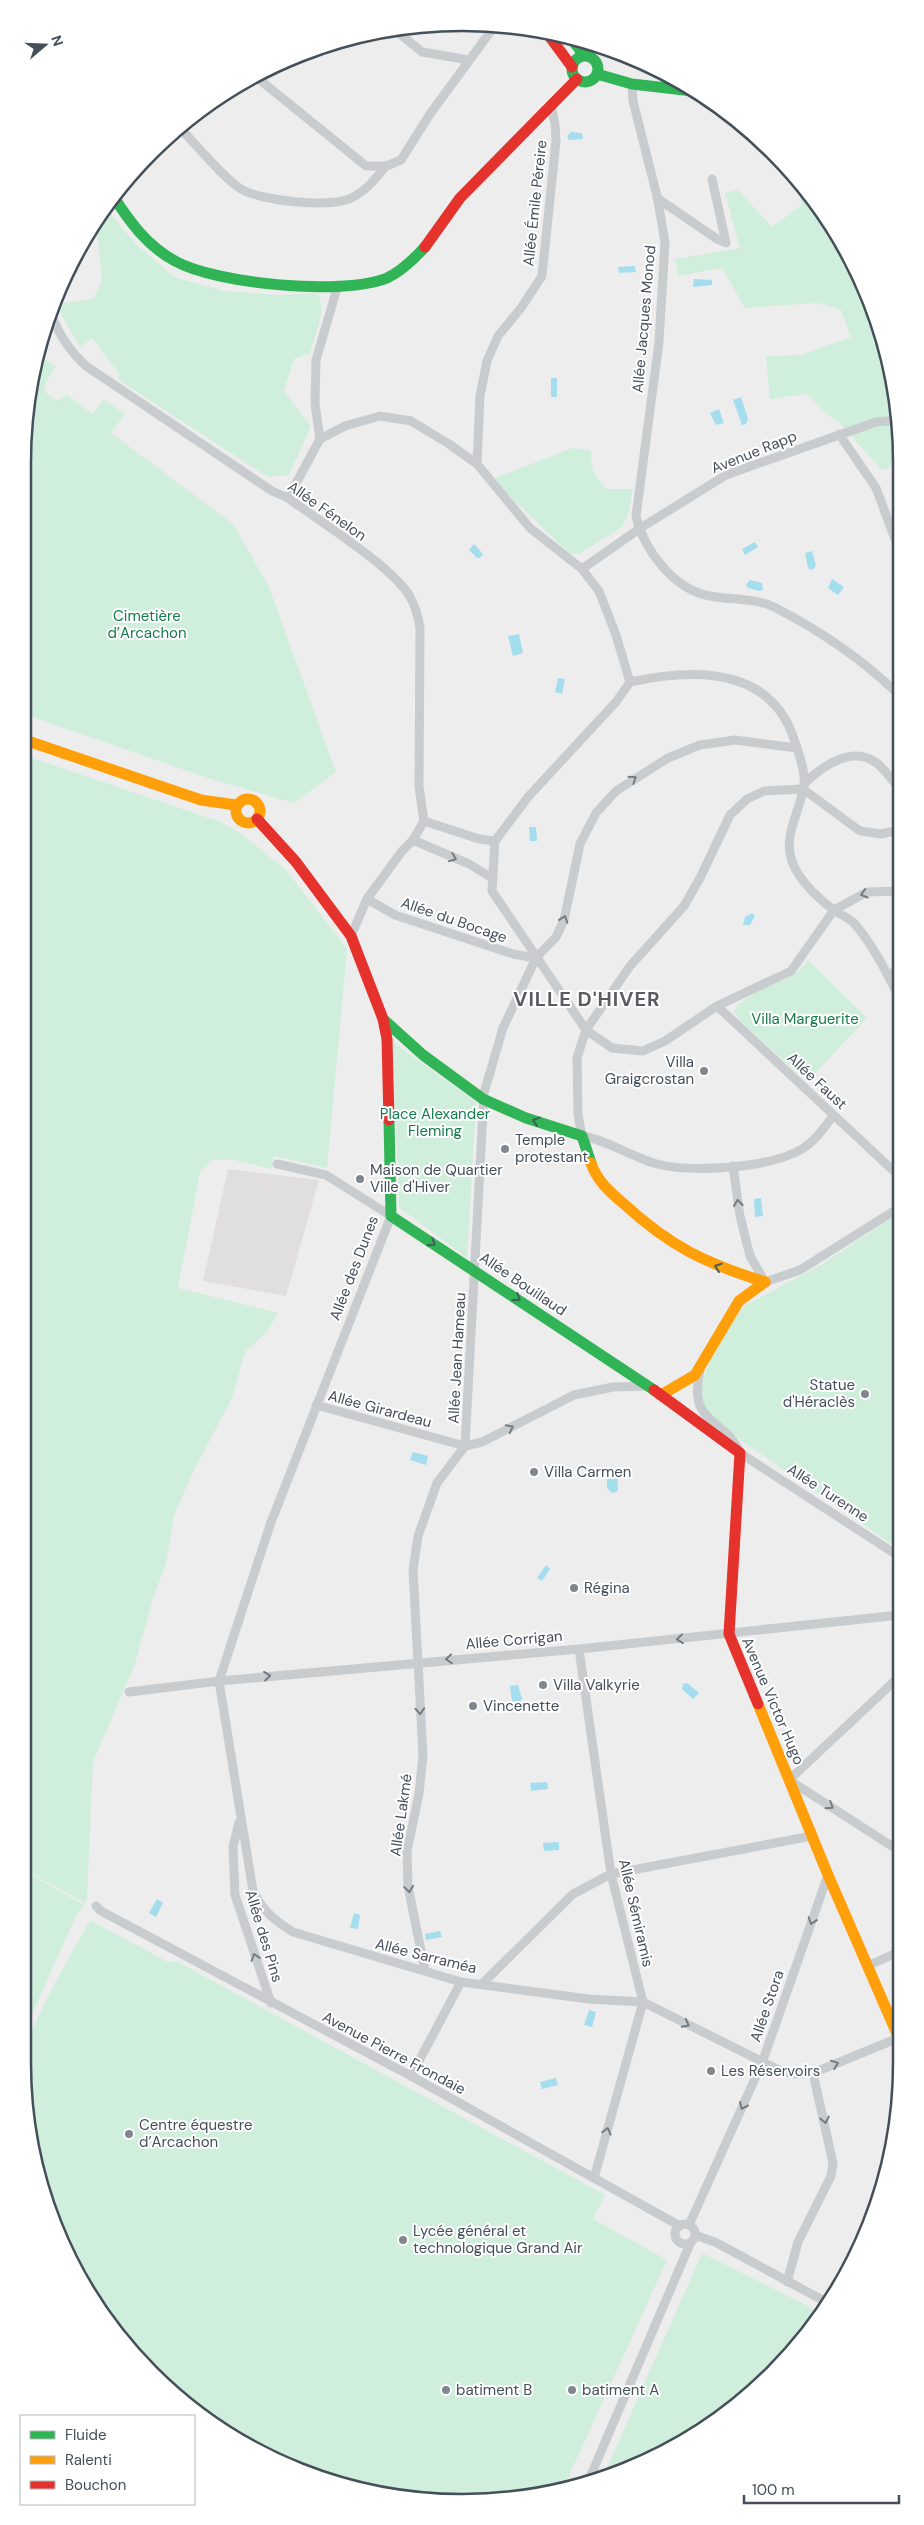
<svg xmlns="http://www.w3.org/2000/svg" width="924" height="2525" font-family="'DM Sans',sans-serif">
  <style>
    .education { fill: #e0dedf }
    .green { fill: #d0eedc }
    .water { fill: #a3ddee }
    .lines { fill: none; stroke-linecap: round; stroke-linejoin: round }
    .street { stroke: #c9ccce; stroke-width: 9 }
    .fast { stroke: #30b455; stroke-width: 11 }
    .slow { stroke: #ff9f0a; stroke-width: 11 }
    .jam { stroke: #e5322d; stroke-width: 11 }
    .oneway { stroke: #737b83 }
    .oneway2 { stroke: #415e59 }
    .poi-dot { fill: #80868d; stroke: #fff; stroke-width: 2 }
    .labels { text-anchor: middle; stroke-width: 4; stroke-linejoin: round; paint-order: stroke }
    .street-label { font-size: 15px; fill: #444f5a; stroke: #fff }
    .park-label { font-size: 15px; fill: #147c4a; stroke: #fff }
    .poi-label { font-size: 15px; fill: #444f5a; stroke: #fff; text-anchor: start }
    .district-label { font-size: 20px; font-weight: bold; letter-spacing: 1px; fill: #595c61; stroke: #fff }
    .rim { fill: none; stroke: #444f5a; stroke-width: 2.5 }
  </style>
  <rect width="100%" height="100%" fill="#eeeded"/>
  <path class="education" d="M228 1169 319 1180 286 1296 203 1281Z"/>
  <g class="green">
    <path d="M789 169 793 172 856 268 898 404V468L892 466 882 470 838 421 827 414 807 394 770 399 766 356 801 355 851 337 841 310 818 303 745 308 722 268 678 276 675 259 740 248 725 193 738 190 772 227 802 205 792 172Z"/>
    <path d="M105 208 137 245 174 277 223 291 280 295 316 293C329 303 314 339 310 353L294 359 284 391 311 426 289 475 268 477 117 379 120 375 92 338 80 347 55 304 93 299 102 281 96 223Z"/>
    <path d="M37 353 56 367 47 380 44 391 57 401 67 395 92 414 104 399 125 414 111 433 233 524 269 587 336 772 294 803 214 780 23 714 22 462Z"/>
    <path d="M572 448 590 450 593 471 606 489H633L628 515 622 527 579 554H570L499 486 496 478Z"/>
    <path d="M23 755 218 821 240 833 286 870 347 949 327 1168 274 1156 271 1169 234 1160H212L200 1172 178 1288 278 1313 267 1332 245 1352 232 1398 190 1478 174 1516 166 1564 153 1598 135 1664 93 1762 87 1898 85 1903 23 1869Z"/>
    <path d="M808 960 867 1018 807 1082 740 1021 734 1011C750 985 789 988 808 960Z"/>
    <path d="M393 1042 476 1102 467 1258 399 1207Z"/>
    <path d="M900 1217V1550L729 1432C721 1425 710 1416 705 1407 691 1380 726 1334 739 1312L746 1305 821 1265 890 1219Z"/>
    <path d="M23 1870 84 1905 76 1916 23 2034Z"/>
    <path d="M90 1920 168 1962 176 1961 605 2195 593 2219 667 2260 563 2489 548 2494 404 2499 321 2479 242 2444 131 2353 81 2282 46 2205 23 2063C22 2036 75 1948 90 1920Z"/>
    <path d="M702 2253 822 2313 811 2330 706 2429 630 2469 603 2477Z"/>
  </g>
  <g class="water">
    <path d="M571 132 582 133 583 139 569 140 567 136Z"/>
    <path d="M635 266 636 272 619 273 618 267Z"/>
    <path d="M694 279 712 280V285L693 287Z"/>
    <rect x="551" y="378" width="6" height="19"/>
    <path d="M741 397 748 419 746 424 742 425 733 400Z"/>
    <path d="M719 409 724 423 716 425 710 413Z"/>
    <path d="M755 542 758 547 745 555 742 549Z"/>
    <path d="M474 544 483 554 480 558H477L469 550Z"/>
    <path d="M812 551 816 566 812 570 808 568 805 553Z"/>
    <path d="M832 579 844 587 838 595 828 588Z"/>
    <path d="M750 580 762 583 763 590 759 591 748 588 746 585Z"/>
    <path d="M519 634 523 653 513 656 508 636Z"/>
    <path d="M558 678 565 679 562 694 555 692Z"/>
    <path d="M529 827H536L537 841H530Z"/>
    <path d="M752 913 755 916 750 925H743L745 917Z"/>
    <path d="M761 1198 763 1216 755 1217 754 1199Z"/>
    <path d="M413 1452 428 1456 426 1465 410 1460Z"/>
    <path d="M617 1471 618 1491 612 1493 607 1488V1472Z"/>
    <path d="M546 1565 550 1569 542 1581 537 1578Z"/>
    <path d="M687 1683 699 1693 693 1699 682 1689 683 1684Z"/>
    <path d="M518 1685 522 1699 520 1702 512 1701 510 1686Z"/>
    <path d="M547 1782 548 1789 531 1791 530 1783Z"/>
    <path d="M559 1842V1850L544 1851 543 1843Z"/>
    <path d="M157 1899 163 1903 156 1917 149 1913Z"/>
    <path d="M354 1913 360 1915 358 1929 350 1928Z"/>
    <path d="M440 1931 442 1937 426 1940 425 1934Z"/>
    <path d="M589 2010 596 2012 592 2027 584 2025Z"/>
    <path d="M556 2078 558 2085 542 2089 540 2082Z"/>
  </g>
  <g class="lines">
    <g class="street">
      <path d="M394 29 422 52 469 60"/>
      <path d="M255 76 366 166H386L401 160 430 114 496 24"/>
      <path d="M632 84 633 101 657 196 665 242 659 342 636 516C644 550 674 590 710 596 730 600 756 598 774 607 819 630 862 659 898 694"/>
      <path d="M179 127C196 144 221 176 241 189 261 201 333 209 353 197 367 190 377 177 386 166"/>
      <path d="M657 198 717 239 726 243 712 179"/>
      <path d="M51 313C58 334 70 351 86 366L272 491 288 498C318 520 390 565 409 595 415 605 418 616 420 627L419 787 424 821 413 840 402 851 367 899 351 936"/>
      <path d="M839 434 876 488 898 547"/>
      <path d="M320 439 315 404 316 360 338 285"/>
      <path d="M477 464 480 396 487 361 498 336 521 308 542 276 556 141 555 124 551 105"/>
      <path d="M288 498 320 439 345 426 380 416 411 421 449 444 477 464 530 528 582 569 599 591 616 635 630 682"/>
      <path d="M582 569 639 529 726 475 876 422 898 420"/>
      <path d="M630 682C694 668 772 666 795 742 799 754 806 773 804 786 799 816 779 840 796 870 804 885 821 901 835 911 841 915 849 918 854 923 873 945 887 972 899 998"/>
      <path d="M804 784C822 766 853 744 878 764 885 770 892 780 899 788"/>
      <path d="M424 821 479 839 495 841"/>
      <path d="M413 840 469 864 492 878"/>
      <path d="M495 841 492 891 586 1030 612 1048 643 1051 665 1041 717 1006 791 971 834 910 867 892 899 891"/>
      <path d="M495 841 528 797 616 702 630 682"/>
      <path d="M367 899 395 915 513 954 536 958"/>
      <path d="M887 974 899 971"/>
      <path d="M717 1006 899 1176"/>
      <path d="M833 1116C824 1128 815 1141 802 1149 770 1168 692 1173 657 1164 631 1157 608 1140 582 1136L578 1115 577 1058 586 1030 630 966 684 906 700 878 730 815 747 799 764 791 803 789 860 831 881 834 899 830"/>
      <path d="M277 1164 326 1175 391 1216 270 1525 219 1681 253 1891C262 1910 275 1921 293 1932L461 1982 589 1999 643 2002 781 2071 794 2074 813 2073 901 2037"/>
      <path d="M733 1166 740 1216 750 1256 765 1282 800 1270 900 1207"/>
      <path d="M700 1371C687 1425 725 1417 740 1453L900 1557"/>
      <path d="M316 1405 465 1446"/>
      <path d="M465 1446 484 1093 503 1028 536 958 556 937 564 920 580 844 596 813 616 791 668 758 700 745 735 740 797 748"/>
      <path d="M579 1649 611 1874 643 2002 594 2178"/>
      <path d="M901 1675 789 1780 901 1852"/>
      <path d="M129 1692 219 1681 579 1649 900 1615"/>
      <path d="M239 1822 233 1847 235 1895 271 2003"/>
      <path d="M96 1906 101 1911 411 2076 680 2226"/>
      <path d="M867 1966 901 1951"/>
      <path d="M425 1971 408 1886 407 1851 419 1794 423 1755 413 1570 418 1536 437 1483 465 1446 482 1442 574 1395 613 1387 648 1386"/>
      <path d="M482 1984 573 1894 611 1874 812 1836"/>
      <path d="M886 2011 901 2019"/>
      <path d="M411 2076 461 1982"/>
      <circle cx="685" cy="2234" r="10"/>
      <path d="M689 2225 762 2063 828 1875"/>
      <path d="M695 2235 715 2242 828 2303"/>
      <path d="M787 2282 798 2242 831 2176 833 2163 813 2073"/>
      <path d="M588 2482 690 2244"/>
    </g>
    <g class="fast">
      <path d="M570 37 584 55"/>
      <circle cx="585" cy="69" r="13"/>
      <path d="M597 74 632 84 693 91"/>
      <path d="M113 196C130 222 147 246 175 261 216 284 343 296 387 278 402 271 414 259 425 247"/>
      <path d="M383 1019 423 1055 483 1099 526 1118 582 1136 591 1163"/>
      <path d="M389 1120 391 1216 654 1390"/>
    </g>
    <g class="slow">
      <path d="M22 739 201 800 236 805"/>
      <circle cx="248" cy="811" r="12"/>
      <path d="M591 1163C597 1181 610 1192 624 1204 671 1247 705 1263 765 1282"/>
      <path d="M661 1395 695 1375 739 1301 765 1282"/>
      <path d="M758 1704 828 1875 901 2043"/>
    </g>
    <g class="jam">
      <path d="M547 33 572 67"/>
      <path d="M425 247 460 198 577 79"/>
      <path d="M257 819 296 862 351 936 383 1019 387 1039 389 1120"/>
      <path d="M654 1390 740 1453 729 1634 758 1704"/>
    </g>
  </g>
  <defs><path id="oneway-chevron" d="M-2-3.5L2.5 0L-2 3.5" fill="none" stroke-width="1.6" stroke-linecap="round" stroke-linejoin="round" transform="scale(1.25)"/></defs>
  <g class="oneway">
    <use href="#oneway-chevron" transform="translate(633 779) rotate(-34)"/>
    <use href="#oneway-chevron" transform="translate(453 858) rotate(22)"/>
    <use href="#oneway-chevron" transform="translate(864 894) rotate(164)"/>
    <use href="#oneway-chevron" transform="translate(564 919) rotate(-71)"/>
    <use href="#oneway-chevron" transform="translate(738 1203) rotate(-96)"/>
    <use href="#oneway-chevron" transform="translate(510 1428) rotate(-27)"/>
    <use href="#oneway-chevron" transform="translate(680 1639) rotate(174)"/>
    <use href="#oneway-chevron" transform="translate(449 1659) rotate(175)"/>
    <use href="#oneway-chevron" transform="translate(267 1676) rotate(-6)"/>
    <use href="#oneway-chevron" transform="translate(420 1711) rotate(87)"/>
    <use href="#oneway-chevron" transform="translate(830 1806) rotate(33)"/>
    <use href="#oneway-chevron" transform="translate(409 1889) rotate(82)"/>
    <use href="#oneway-chevron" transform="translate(812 1921) rotate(109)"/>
    <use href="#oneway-chevron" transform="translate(255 1957) rotate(-108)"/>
    <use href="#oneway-chevron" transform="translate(686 2024) rotate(27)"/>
    <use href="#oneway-chevron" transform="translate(835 2064) rotate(-21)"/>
    <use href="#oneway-chevron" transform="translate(743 2106) rotate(114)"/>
    <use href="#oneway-chevron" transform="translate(825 2120) rotate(78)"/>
    <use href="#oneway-chevron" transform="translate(607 2131) rotate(-75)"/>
  </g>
  <g class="oneway2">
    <use href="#oneway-chevron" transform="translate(536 1121) rotate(-162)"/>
    <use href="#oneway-chevron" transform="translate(432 1243) rotate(33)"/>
    <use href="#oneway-chevron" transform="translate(718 1267) rotate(-161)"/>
    <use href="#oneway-chevron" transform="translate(517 1298) rotate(34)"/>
  </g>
  <g class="poi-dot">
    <circle cx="704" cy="1071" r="5"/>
    <circle cx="505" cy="1149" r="5"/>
    <circle cx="360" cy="1179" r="5"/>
    <circle cx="865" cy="1394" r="5"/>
    <circle cx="534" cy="1472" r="5"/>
    <circle cx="574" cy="1588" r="5"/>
    <circle cx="543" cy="1685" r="5"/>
    <circle cx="473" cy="1706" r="5"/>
    <circle cx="711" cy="2071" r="5"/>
    <circle cx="129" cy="2134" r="5"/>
    <circle cx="403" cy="2240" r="5"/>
    <circle cx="446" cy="2390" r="5"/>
    <circle cx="572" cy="2390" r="5"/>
  </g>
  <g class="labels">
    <g class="street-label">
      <text transform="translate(535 203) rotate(-84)" y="5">Allée Émile Péreire</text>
      <text transform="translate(644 319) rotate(-85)" y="5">Allée Jacques Monod</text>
      <text transform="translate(754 452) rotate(-22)" y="5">Avenue Rapp</text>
      <text transform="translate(327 511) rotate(35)" y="5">Allée Fénelon</text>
      <text transform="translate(454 920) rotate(19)" y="5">Allée du Bocage</text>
      <text transform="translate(817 1081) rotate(43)" y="5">Allée Faust</text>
      <text transform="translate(354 1268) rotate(-69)" y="5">Allée des Dunes</text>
      <text transform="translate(523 1284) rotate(34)" y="5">Allée Bouillaud</text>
      <text transform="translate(457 1358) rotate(-87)" y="5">Allée Jean Hameau</text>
      <text transform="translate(380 1409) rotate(15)" y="5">Allée Girardeau</text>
      <text transform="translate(828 1493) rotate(33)" y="5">Allée Turenne</text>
      <text transform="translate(514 1640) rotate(-5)" y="5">Allée Corrigan</text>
      <text transform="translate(773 1701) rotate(67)" y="5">Avenue Victor Hugo</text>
      <text transform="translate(401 1815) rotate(-82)" y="5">Allée Lakmé</text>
      <text transform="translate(636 1913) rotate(77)" y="5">Allée Sémiramis</text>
      <text transform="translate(264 1936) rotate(73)" y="5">Allée des Pins</text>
      <text transform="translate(426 1956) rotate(14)" y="5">Allée Sarraméa</text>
      <text transform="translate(767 2006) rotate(-71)" y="5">Allée Stora</text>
      <text transform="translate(394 2053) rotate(28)" y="5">Avenue Pierre Frondaie</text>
    </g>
    <g class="park-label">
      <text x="147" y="621">Cimetière<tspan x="147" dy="17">d’Arcachon</tspan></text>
      <text x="805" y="1024">Villa Marguerite</text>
      <text x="435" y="1119">Place Alexander<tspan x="435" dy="17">Fleming</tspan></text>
    </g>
    <g class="poi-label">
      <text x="694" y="1067" text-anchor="end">Villa<tspan x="694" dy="17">Graigcrostan</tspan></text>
      <text x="515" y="1145">Temple<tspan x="515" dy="17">protestant</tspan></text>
      <text x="370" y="1175">Maison de Quartier<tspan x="370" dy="17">Ville d'Hiver</tspan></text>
      <text x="855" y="1390" text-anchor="end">Statue<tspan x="855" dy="17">d'Héraclès</tspan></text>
      <text x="544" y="1477">Villa Carmen</text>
      <text x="584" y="1593">Régina</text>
      <text x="553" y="1690">Villa Valkyrie</text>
      <text x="483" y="1711">Vincenette</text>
      <text x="721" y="2076">Les Réservoirs</text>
      <text x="139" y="2130">Centre équestre<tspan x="139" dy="17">d’Arcachon</tspan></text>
      <text x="413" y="2236">Lycée général et<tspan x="413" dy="17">technologique Grand Air</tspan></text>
      <text x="456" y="2395">batiment B</text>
      <text x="582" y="2395">batiment A</text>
    </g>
    <g class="district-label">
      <text x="587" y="1006">VILLE D'HIVER</text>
    </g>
  </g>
  <path d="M0 0H924V2525H0ZM462 31H462A431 431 0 0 1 893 462V2063A431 431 0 0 1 462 2494H462A431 431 0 0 1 31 2063V462A431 431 0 0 1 462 31Z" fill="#fff" fill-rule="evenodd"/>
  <path class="rim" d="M462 31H462A431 431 0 0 1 893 462V2063A431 431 0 0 1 462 2494H462A431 431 0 0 1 31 2063V462A431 431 0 0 1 462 31Z"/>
  <rect x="20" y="2415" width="175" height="90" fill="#ffffff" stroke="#b4b9bd"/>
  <rect x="30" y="2431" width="25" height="8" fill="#30b455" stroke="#b4b9bd"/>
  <text x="65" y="2440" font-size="15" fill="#444f5a">Fluide</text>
  <rect x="30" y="2456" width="25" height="8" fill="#ff9f0a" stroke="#b4b9bd"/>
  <text x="65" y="2465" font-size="15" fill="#444f5a">Ralenti</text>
  <rect x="30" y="2481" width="25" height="8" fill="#e5322d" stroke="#b4b9bd"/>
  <text x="65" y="2490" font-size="15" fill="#444f5a">Bouchon</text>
  <g transform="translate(45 45) rotate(71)" stroke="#ffffff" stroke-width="4" paint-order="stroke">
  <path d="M0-4L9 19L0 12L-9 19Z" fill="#444f5a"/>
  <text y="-8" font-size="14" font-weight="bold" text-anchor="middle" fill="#444f5a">N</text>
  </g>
  <path d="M744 2495v8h155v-8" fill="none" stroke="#444f5a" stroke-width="2.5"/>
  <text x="752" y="2495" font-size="15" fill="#444f5a" stroke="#ffffff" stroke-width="4" paint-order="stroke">100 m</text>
</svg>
